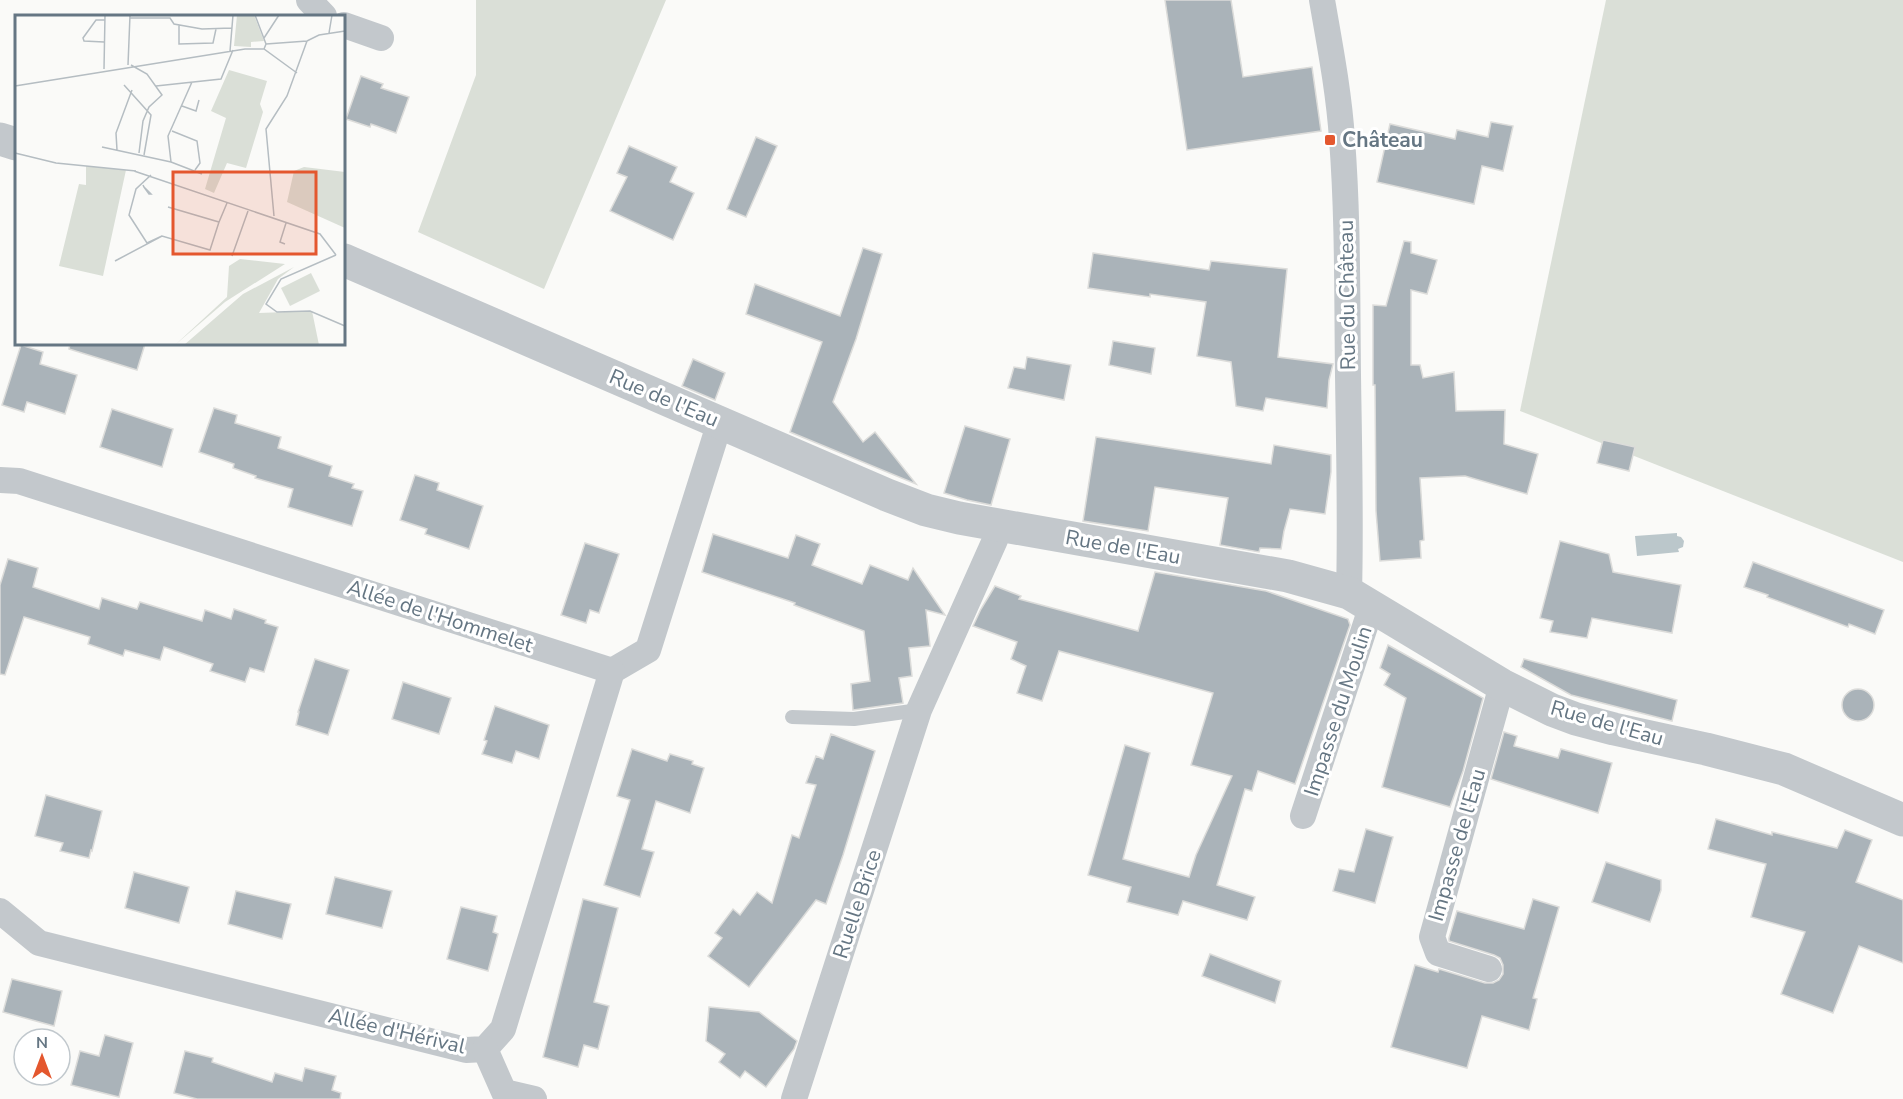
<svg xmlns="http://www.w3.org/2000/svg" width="1903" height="1099" font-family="'Nunito Sans',sans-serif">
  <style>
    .green { fill: #dadfd7 }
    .water { fill: #bbc7cb }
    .building { fill: #aab3b9; stroke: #dcdcda; stroke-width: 1.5 }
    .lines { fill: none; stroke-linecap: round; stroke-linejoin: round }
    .service { stroke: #c3c8cc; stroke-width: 14 }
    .minor { stroke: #c3c8cc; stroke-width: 26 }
    .tertiary { stroke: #c3c8cc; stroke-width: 33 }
    .poi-dot { fill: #e4572e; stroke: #fff; stroke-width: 2 }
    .labels { text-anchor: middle; stroke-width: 6; stroke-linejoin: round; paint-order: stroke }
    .poi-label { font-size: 21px; font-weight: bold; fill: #657683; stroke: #fff; text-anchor: start }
    .street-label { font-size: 21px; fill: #657683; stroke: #fff }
    .inset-road { fill: none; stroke: #b5bdc2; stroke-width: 1.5 }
    .view { fill: #e4572e; fill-opacity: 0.15; stroke: #e4572e; stroke-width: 3 }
    .inset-edge { fill: none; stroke: #657683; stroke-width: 3 }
  </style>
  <rect width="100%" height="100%" fill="#fafaf8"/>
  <g class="green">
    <path d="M476 0H666L544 289 418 232 476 75Z"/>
    <path d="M1606 0H1903V562L1520 411Z"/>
  </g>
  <path class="water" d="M1677 533V536L1681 537 1684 541 1683 547 1678 549 1679 552 1637 556 1635 536Z"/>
  <g class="building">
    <path d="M1165 0H1231L1243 77 1312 67 1321 131 1187 150Z"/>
    <path d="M361 76 383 84 381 88 409 97 396 133 371 124 370 127 346 119Z"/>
    <path d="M1491 122 1513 126 1503 171 1482 166 1474 204 1377 182 1390 124 1455 139 1457 130 1488 137Z"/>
    <path d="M756 137 777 146 746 217 727 209Z"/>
    <path d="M629 146 677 167 670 182 694 193 673 240 610 211 627 177 617 173Z"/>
    <path d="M1404 241 1411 242V253L1437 260 1427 294 1411 290V365H1420L1423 378 1454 372 1456 411 1505 410 1504 444 1538 454 1527 494 1465 476 1420 478 1424 540 1420 541 1421 558 1380 561 1376 511 1375 385H1373V305L1386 306Z"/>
    <path d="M863 248 882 254 856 339 833 402 863 442 875 432 916 484 790 432 822 342 746 314 755 284 840 316Z"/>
    <path d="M1093 253 1209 270 1211 261 1287 269 1278 357 1333 364 1329 380 1327 408 1266 398 1263 411 1236 406 1231 362 1197 356 1206 302 1150 294V297L1088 288Z"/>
    <path d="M1113 341 1155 348 1151 374 1109 365Z"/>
    <path d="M70 344H145L137 370 69 349Z"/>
    <path d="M21 345 43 352 40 364 77 375 65 414 27 402 24 412 2 405Z"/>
    <path d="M1027 357 1071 365 1064 400 1008 388 1014 367 1025 369Z"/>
    <path d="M693 359 725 373 715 400 682 386Z"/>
    <path d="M214 408 237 415 235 423 281 437 278 448 332 466 329 476 354 484 352 488 363 491 352 526 288 507 293 489 255 478 256 476 233 468 234 464 199 452Z"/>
    <path d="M112 409 173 429 162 467 100 447Z"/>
    <path d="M965 426 1010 439 991 505 967 500 944 493Z"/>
    <path d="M1096 437 1271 464 1274 445 1331 455V472L1325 514 1290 509 1284 531 1281 549 1260 548 1259 552 1220 545 1228 498 1155 487 1148 531 1083 521Z"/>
    <path d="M1603 440 1635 447 1629 471 1597 463Z"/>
    <path d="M415 475 439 483 437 490 483 506 469 549 425 534 427 529 400 520Z"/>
    <path d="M713 534 788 558 796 535 820 544 812 565 862 584 870 565 908 580 913 568 945 615 926 610 930 646 909 648 912 676 899 678 903 703 853 710 851 684 870 681 864 631 794 605 795 603 702 572Z"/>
    <path d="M1560 541 1609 554 1613 572 1681 585 1672 633 1592 618 1587 638 1550 632 1553 621 1540 618Z"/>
    <path d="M585 543 619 554 599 613 590 610 586 623 561 615Z"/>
    <path d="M8 559 38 568 33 587 99 609 102 598 137 609 140 602 202 621 205 610 231 619 234 609 266 620 265 623 278 627 264 672 250 668 245 682 210 671 213 664 164 647 160 660 125 650 123 656 88 644 90 637 24 617 5 675 0 674V585Z"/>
    <path d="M1753 562 1884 610 1875 634 1849 624 1848 627 1767 597 1768 595 1744 587Z"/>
    <path d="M1155 572 1266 591 1348 619 1350 625 1295 784 1258 771 1252 791 1245 789 1217 885 1255 897 1247 920 1183 901 1178 915 1127 902 1131 887 1088 875 1125 745 1150 753 1123 859 1189 877 1196 855 1232 776 1191 765 1213 693 1059 651 1042 701 1017 693 1026 666 1011 659 1017 642 973 626 981 609 995 586 1021 596 1019 599 1138 631Z"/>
    <path d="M1388 645 1483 698 1463 771 1450 807 1382 787 1406 698 1384 685 1390 674 1380 668Z"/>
    <path d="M315 659 349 670 328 735 296 725 299 712H298Z"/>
    <path d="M1524 659 1677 700 1672 721 1571 695 1521 667Z"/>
    <path d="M403 682 451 698 439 734 392 719Z"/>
    <circle cx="1858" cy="705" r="16"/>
    <path d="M495 706 549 725 539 759 516 751 512 763 482 754 487 741 484 740Z"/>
    <path d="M1504 732 1517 736 1514 746 1558 758 1561 749 1612 763 1598 813 1491 779Z"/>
    <path d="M831 734 875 751 843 855 826 904 816 900 749 987 708 956 722 938 715 933 733 909 740 915 757 892 772 903 792 835 799 838 816 785 806 783 816 756 823 759Z"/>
    <path d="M632 749 667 761 670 754 693 761 692 764 704 768 690 813 656 801 642 849 654 852 640 897 604 885 630 800 617 796Z"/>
    <path d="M46 795 102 811 92 851 91 850 89 858 60 851 63 843 35 836Z"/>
    <path d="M1716 819 1772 835V832L1837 848 1845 830 1872 840 1856 882 1903 900V963L1859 946 1833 1013 1781 994 1805 932 1751 917 1766 864 1708 849Z"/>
    <path d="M1366 829 1393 837 1375 903 1333 891 1339 869 1354 872Z"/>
    <path d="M1606 862 1661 880V890L1650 922 1592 902Z"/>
    <path d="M134 872 189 887 179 923 125 908Z"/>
    <path d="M335 877 392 891 382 928 326 914Z"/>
    <path d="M236 891 291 904 282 939 228 924Z"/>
    <path d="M583 899 618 908 594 1002 609 1006 598 1049 584 1045 578 1067 543 1057Z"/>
    <path d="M1533 899 1559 907 1533 998 1537 999 1529 1030 1482 1016 1467 1068 1391 1047 1415 965 1438 972 1439 969 1485 983H1493L1499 980 1503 974V965L1500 958 1494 955 1449 941V938L1457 911 1524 929Z"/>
    <path d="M461 907 497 916 493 932 498 934 488 971 447 959Z"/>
    <path d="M1210 954 1281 981 1275 1003 1202 976Z"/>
    <path d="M12 979 62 991 54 1026 3 1012Z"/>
    <path d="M709 1007 759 1012 797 1041 794 1049 766 1087 745 1071 740 1078 719 1062 725 1054 706 1041Z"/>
    <path d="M105 1035 133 1043 119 1097 71 1085 80 1051 99 1056Z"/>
    <path d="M185 1051 213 1058 212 1062 272 1082 275 1073 302 1081 305 1068 336 1076 332 1090 341 1093 340 1099H197L174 1093Z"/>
  </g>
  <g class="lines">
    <path class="service" d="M792 717 854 719 919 710"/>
    <g class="minor">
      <path d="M309 0 324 16"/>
      <path d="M1322 0C1330 46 1339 93 1342 139 1348 217 1347 296 1348 375 1349 447 1351 520 1349 593"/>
      <path d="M344 25 381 38"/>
      <path d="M0 480 19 481 612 671 648 650 720 422"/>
      <path d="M1303 816 1372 605"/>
      <path d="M0 911 39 943 466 1050 485 1049 503 1029 612 671"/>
      <path d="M1489 969 1438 953 1432 937 1502 685"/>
      <path d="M485 1049 504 1092 534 1099"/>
      <path d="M794 1099 919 710 995 540 999 527"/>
    </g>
    <g class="tertiary">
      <path d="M0 139 16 144"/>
      <path d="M344 260 887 495 926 510 959 518 1288 576 1349 593 1502 685 1552 710 1576 719 1614 729 1706 749 1784 769 1903 820"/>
    </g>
  </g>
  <rect class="poi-dot" x="1324" y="134" width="12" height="12" rx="3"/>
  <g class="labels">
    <g class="poi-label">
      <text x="1342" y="147">Château</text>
    </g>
    <g class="street-label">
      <text transform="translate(1347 295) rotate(-91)" y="7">Rue du Château</text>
      <text transform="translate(664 398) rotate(23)" y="7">Rue de l'Eau</text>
      <text transform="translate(1123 547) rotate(10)" y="7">Rue de l'Eau</text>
      <text transform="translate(440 616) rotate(18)" y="7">Allée de l'Hommelet</text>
      <text transform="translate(1338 711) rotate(-72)" y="7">Impasse du Moulin</text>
      <text transform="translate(1607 723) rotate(16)" y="7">Rue de l'Eau</text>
      <text transform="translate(1457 845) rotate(-74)" y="7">Impasse de l'Eau</text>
      <text transform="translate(857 904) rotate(-72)" y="7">Ruelle Brice</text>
      <text transform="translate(397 1031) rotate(13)" y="7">Allée d'Hérival</text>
    </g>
  </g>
  <g transform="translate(15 15)">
    <rect width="330" height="330" fill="#fafaf8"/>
    <path d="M222 0H239L249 26 236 27V32L219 31ZM214 55 252 66 245 89 248 97 231 153 212 148 199 178 190 174 211 103 196 96ZM71 151 111 155 88 261 44 251 64 169 71 170ZM289 152 330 157V213L272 187 279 156ZM225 244 270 249 210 287 160 330 212 282 214 251ZM279 252 263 264 244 298 297 296 304 330H169L228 279ZM296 258 305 276 275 291 266 273Z" fill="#dadfd7"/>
    <path class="inset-road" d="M240 0 251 29 249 34M115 3H155L159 9 187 14 217 13M164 10V29L198 28 201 14M314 18 317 0M249 23 264 0M89 27 69 26 68 23 81 5H90M251 29 292 26 304 20 330 16M215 36 218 0M113 50 115 0M116 50 132 59 147 80 134 92 128 106 124 138M89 54 90 0M109 70 136 100 129 140M0 71 230 34H249L282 58M141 71 206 64 218 35M167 91 181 96 184 85M157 116 182 126 185 148 180 155M87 132 156 147 187 159M102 135 101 118 117 75M0 138 41 148 121 156M156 147 153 121 177 67M119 156 305 219 321 240M136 160 121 174 114 200 132 228 147 221M128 170 129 172 134 179H136L129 172M153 192 204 207 212 188M259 201 251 114 272 81 292 26M270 229 265 227 271 208M321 240 266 264 251 289 262 297 295 296 330 311M217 241 233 196M100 246 147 221 195 235 204 207"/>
    <path class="view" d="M158 157H301V239H158Z"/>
    <rect width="330" height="330" class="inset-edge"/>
  </g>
  <g transform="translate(42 1057)"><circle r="28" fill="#ffffff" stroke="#c1c8cd" stroke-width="1.5"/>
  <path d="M0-4.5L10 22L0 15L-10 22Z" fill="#e4572e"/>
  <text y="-9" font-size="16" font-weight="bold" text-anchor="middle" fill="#657683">N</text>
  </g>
</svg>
